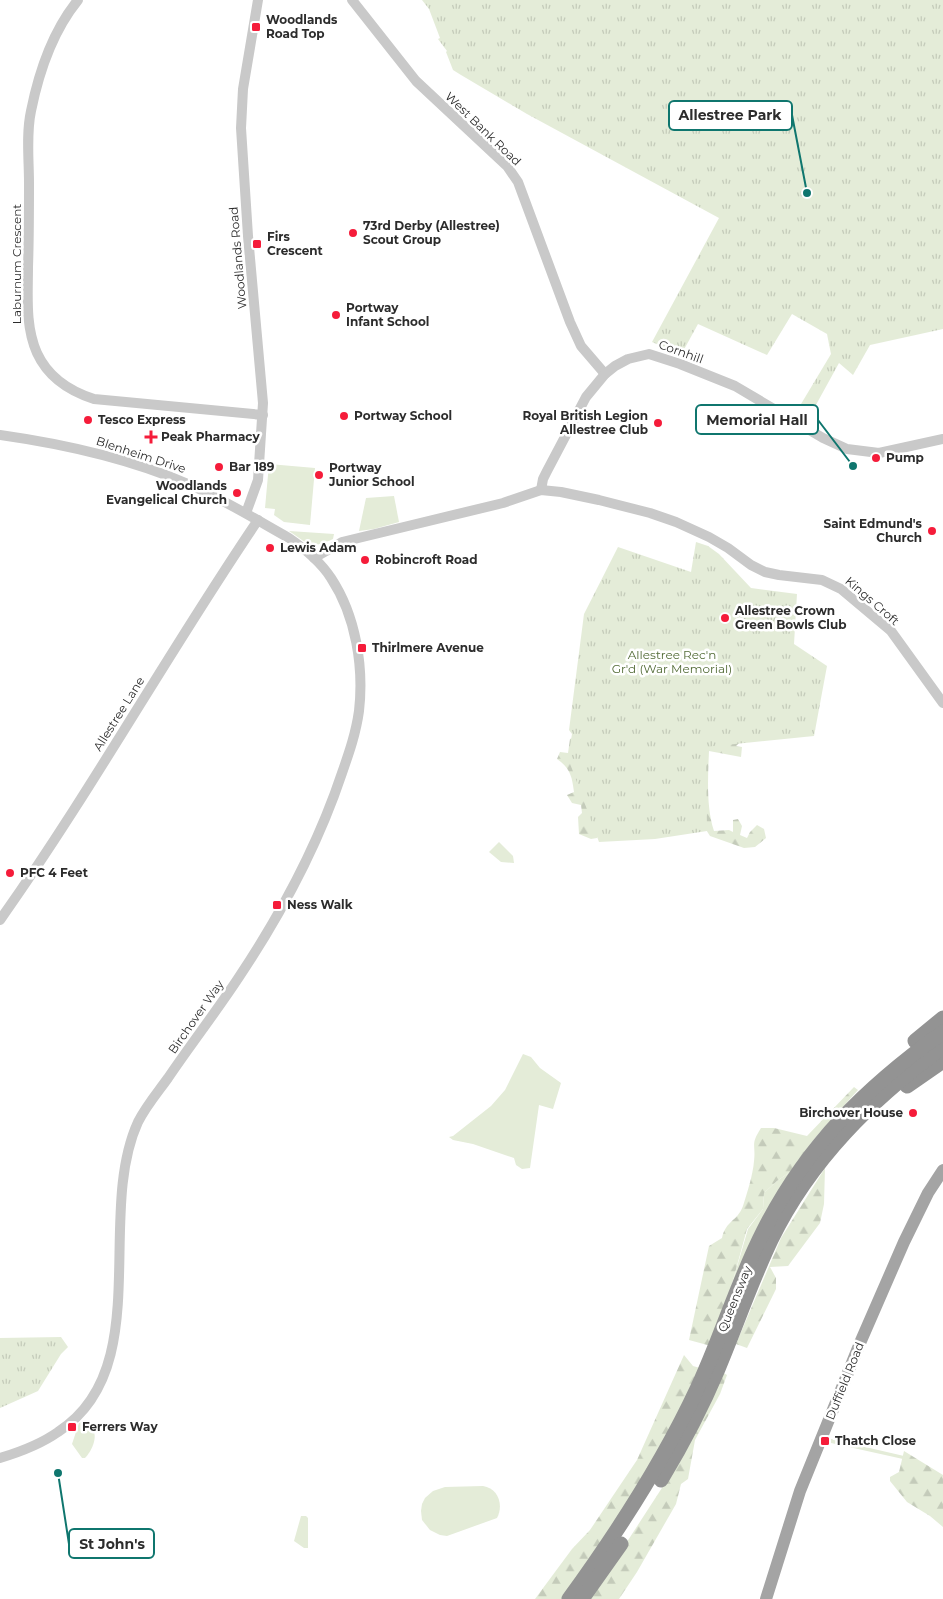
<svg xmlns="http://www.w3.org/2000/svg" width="943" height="1599" font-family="Montserrat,sans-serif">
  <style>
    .grass { fill: #e4ecd8 }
    .forest { fill: url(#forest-firs) }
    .park { fill: url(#park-tufts) }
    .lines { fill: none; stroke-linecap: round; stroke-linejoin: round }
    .minor { stroke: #c9c9c9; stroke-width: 10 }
    .major { stroke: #a4a4a4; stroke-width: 12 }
    .highway { stroke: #939393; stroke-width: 15 }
    .poi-dot { fill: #f51c3a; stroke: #fff; stroke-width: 2 }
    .labels { text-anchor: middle; stroke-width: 5; stroke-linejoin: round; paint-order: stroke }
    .poi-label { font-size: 12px; font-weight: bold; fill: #2c2c2c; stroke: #fff; text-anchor: start }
    .street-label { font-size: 12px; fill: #2c2c2c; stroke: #fff }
    .park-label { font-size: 12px; fill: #526b36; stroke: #fff }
    .leader { fill: none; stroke: #0f766e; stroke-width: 2 }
    .callout-dot { fill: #0f766e; stroke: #fff; stroke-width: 2 }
    .callout { fill: #fff; stroke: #0f766e; stroke-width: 2 }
    .callout-label { font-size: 14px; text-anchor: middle; font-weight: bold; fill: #2c2c2c }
  </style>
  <defs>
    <pattern id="forest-firs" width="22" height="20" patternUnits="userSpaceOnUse" patternTransform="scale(1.25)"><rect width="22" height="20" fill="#e4ecd8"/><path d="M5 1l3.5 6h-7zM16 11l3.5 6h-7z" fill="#c4cbba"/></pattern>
    <pattern id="park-tufts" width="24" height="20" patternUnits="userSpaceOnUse" patternTransform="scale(1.25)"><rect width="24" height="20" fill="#e4ecd8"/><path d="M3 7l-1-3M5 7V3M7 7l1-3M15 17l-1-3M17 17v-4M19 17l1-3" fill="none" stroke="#c4cbba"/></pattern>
  </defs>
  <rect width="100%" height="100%" fill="#fff"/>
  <g class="grass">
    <path d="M269 464 315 468 310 525 284 522 274 515 275 509 265 508Z"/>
    <path d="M394 496 399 522 374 529 359 531 366 498Z"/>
    <path d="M289 531 334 534 333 539C309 550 309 544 289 531Z"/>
    <path d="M499 842 513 856 514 863 501 862 489 852Z"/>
    <path d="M523 1054 531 1057 540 1068 561 1083 553 1109 539 1105 530 1168 522 1169 516 1165 514 1158 473 1144 453 1140 449 1137 453 1136 491 1106 505 1090Z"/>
    <path d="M790 1172 774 1199 732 1284 748 1229 763 1209 764 1193 777 1181Z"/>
    <path d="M82 1422C86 1424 90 1427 93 1430 98 1438 91 1452 85 1458H82L72 1444 79 1423Z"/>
    <path d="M831 1439 904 1456 903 1459 831 1443Z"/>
    <path d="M483 1486C498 1488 504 1505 497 1518L447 1536 440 1535 430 1530 422 1520 421 1511 422 1504 425 1498 433 1491 445 1487Z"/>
    <path d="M301 1516H306L308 1518V1548H304L294 1541Z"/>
  </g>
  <g class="forest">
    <path d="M665 730 749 734 736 746 742 747 741 757 709 751C708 776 706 807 714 831L729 830 733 832V820L738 819 742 826 740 835 747 838 750 832 757 825 764 829 766 838 755 847 744 848 710 836 703 825Z"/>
    <path d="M578 735 572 766 600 832 597 838 591 839 579 834 578 817 582 813 581 805 572 803 567 795 574 792C572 776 570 768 557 759L560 752 568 753 570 739Z"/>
    <path d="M854 1087 858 1090 815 1138 790 1172 777 1181 764 1193 763 1209 747 1229 732 1284 711 1346 689 1340 709 1246 722 1238C726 1220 737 1222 743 1206 747 1193 753 1175 754 1161 756 1144 750 1145 761 1128H774L807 1136Z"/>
    <path d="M825 1168 824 1204 820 1223 788 1266 770 1267 776 1278V1289L747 1348 736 1344 781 1238Z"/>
    <path d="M684 1355 693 1366 700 1368 677 1418 620 1518 562 1599H535L572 1549 590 1530 637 1460Z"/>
    <path d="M722 1372 727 1375 720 1394 695 1440 688 1479 681 1484 676 1504 637 1572 619 1599H588L599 1585 669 1477Z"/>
    <path d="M904 1451 943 1475V1527L930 1516 907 1502 890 1481V1477L899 1472Z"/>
  </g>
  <g class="park">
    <path d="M422 0H943V329L870 345 853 375 839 363 806 423 795 414 831 354 827 334 792 314 767 355 698 324 681 355 652 342 719 218 527 114 461 75 453 70 446 52 447 51 438 39 440 38 429 9Z"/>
    <path d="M696 542 708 546 719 554 751 588 797 594 794 644 827 666 814 736 706 747 707 831 655 839 599 842 568 758 572 734 569 730 584 614 618 547 691 572Z"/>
    <path d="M61 1337 68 1347 61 1354 38 1391 0 1408V1338Z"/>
  </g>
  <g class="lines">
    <g class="minor">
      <path d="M78 0C52 32 39 71 31 111 26 134 29 160 29 183 29 211 29 239 28 267 28 295 25 326 37 353 48 377 69 391 94 399L263 415"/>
      <path d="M352 0 416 81 507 166 518 182 570 322 581 346 605 374"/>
      <path d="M0 435C64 444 128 458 188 484 223 499 255 519 289 538 305 549 320 561 331 578 356 616 364 667 359 711 356 733 349 753 342 773 318 845 281 914 239 977 216 1012 191 1044 168 1078 158 1092 146 1106 138 1122 95 1216 156 1369 58 1432 41 1444 20 1452 0 1458"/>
      <path d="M541 490 543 479 547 471 586 397 605 374 615 366 628 359 649 354 680 364 735 386 823 438 847 449 879 453 943 439"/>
      <path d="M246 513 258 480 263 403 248 236 241 128 243 89 258 0"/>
      <path d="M314 558 342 542 503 503 541 490 561 492 599 500 650 513 676 522 709 537 728 548 751 565 765 572 779 575 822 580 841 589 891 631 943 703"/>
      <path d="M0 920C92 790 169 651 258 520"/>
    </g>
    <path class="major" d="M766 1599 800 1491 860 1343 904 1242 928 1193 943 1170"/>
    <g class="highway">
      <path d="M915 1041 943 1018"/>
      <path d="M907 1086 943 1061"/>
      <path d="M661 1480C682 1445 702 1407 718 1369 736 1326 751 1282 771 1240 810 1160 872 1099 943 1047"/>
      <path d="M569 1599C617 1533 662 1464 697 1389 721 1338 737 1283 763 1232 806 1146 865 1088 943 1032"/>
      <path d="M582 1599 621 1544"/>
    </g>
  </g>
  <g class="poi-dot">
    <rect x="251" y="22" width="10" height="10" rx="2.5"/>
    <circle cx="353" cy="233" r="5"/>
    <rect x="252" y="239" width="10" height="10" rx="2.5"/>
    <circle cx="336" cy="315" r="5"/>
    <circle cx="344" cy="416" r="5"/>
    <circle cx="88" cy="420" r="5"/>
    <circle cx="658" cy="423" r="5"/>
    <path d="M148.5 429.5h5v5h5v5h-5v5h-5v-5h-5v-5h5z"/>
    <circle cx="876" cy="458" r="5"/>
    <circle cx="219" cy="467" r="5"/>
    <circle cx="319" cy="475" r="5"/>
    <circle cx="237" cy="493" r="5"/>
    <circle cx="932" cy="531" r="5"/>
    <circle cx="270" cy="548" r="5"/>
    <circle cx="365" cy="560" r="5"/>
    <circle cx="725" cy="618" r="5"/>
    <rect x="357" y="643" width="10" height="10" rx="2.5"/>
    <circle cx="10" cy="873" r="5"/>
    <rect x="272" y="900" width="10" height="10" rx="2.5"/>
    <circle cx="913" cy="1113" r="5"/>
    <rect x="67" y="1422" width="10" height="10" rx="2.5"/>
    <rect x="820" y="1436" width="10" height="10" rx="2.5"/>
  </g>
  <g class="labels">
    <g class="poi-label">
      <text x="266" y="24">Woodlands<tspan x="266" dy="14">Road Top</tspan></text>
      <text x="363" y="230">73rd Derby (Allestree)<tspan x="363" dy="14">Scout Group</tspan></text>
      <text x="267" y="241">Firs<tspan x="267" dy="14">Crescent</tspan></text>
      <text x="346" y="312">Portway<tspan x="346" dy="14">Infant School</tspan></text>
      <text x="354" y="420">Portway School</text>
      <text x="648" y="420" text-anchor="end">Royal British Legion<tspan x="648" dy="14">Allestree Club</tspan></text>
      <text x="98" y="424">Tesco Express</text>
      <text x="161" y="441">Peak Pharmacy</text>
      <text x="886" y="462">Pump</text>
      <text x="229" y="471">Bar 189</text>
      <text x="329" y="472">Portway<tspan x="329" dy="14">Junior School</tspan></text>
      <text x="227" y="490" text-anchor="end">Woodlands<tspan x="227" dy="14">Evangelical Church</tspan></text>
      <text x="922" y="528" text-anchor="end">Saint Edmund's<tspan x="922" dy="14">Church</tspan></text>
      <text x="280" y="552">Lewis Adam</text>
      <text x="375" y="564">Robincroft Road</text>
      <text x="735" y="615">Allestree Crown<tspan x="735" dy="14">Green Bowls Club</tspan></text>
      <text x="372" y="652">Thirlmere Avenue</text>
      <text x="20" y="877">PFC 4 Feet</text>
      <text x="287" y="909">Ness Walk</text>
      <text x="903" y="1117" text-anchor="end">Birchover House</text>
      <text x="82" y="1431">Ferrers Way</text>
      <text x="835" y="1445">Thatch Close</text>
    </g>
    <g class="street-label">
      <text transform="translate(483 129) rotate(44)" y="4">West Bank Road</text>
      <text transform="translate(238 258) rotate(-95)" y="4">Woodlands Road</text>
      <text transform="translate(17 264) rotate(-90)" y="4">Laburnum Crescent</text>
      <text transform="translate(681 352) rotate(20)" y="4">Cornhill</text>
      <text transform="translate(141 455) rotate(18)" y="4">Blenheim Drive</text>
      <text transform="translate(872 601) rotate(41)" y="4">Kings Croft</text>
      <text transform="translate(119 714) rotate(-58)" y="4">Allestree Lane</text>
      <text transform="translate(196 1017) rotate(-55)" y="4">Birchover Way</text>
      <text transform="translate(735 1299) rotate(-68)" y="4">Queensway</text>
      <text transform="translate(845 1381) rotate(-68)" y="4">Duffield Road</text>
    </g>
    <g class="park-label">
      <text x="672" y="659">Allestree Rec'n<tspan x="672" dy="14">Gr'd (War Memorial)</tspan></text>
    </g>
  </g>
  <path class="leader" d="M807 193L792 115M853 466L818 420M58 1473L69 1544"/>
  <g class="callout-dot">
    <circle cx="807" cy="193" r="5"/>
    <circle cx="853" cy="466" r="5"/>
    <circle cx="58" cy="1473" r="5"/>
  </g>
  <g class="callout">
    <rect x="669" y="101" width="123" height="29" rx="5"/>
    <rect x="696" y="405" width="122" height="29" rx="5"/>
    <rect x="69" y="1529" width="85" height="29" rx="5"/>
  </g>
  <g class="callout-label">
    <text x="730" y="120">Allestree Park</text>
    <text x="757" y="425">Memorial Hall</text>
    <text x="112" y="1549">St John's</text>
  </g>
</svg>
